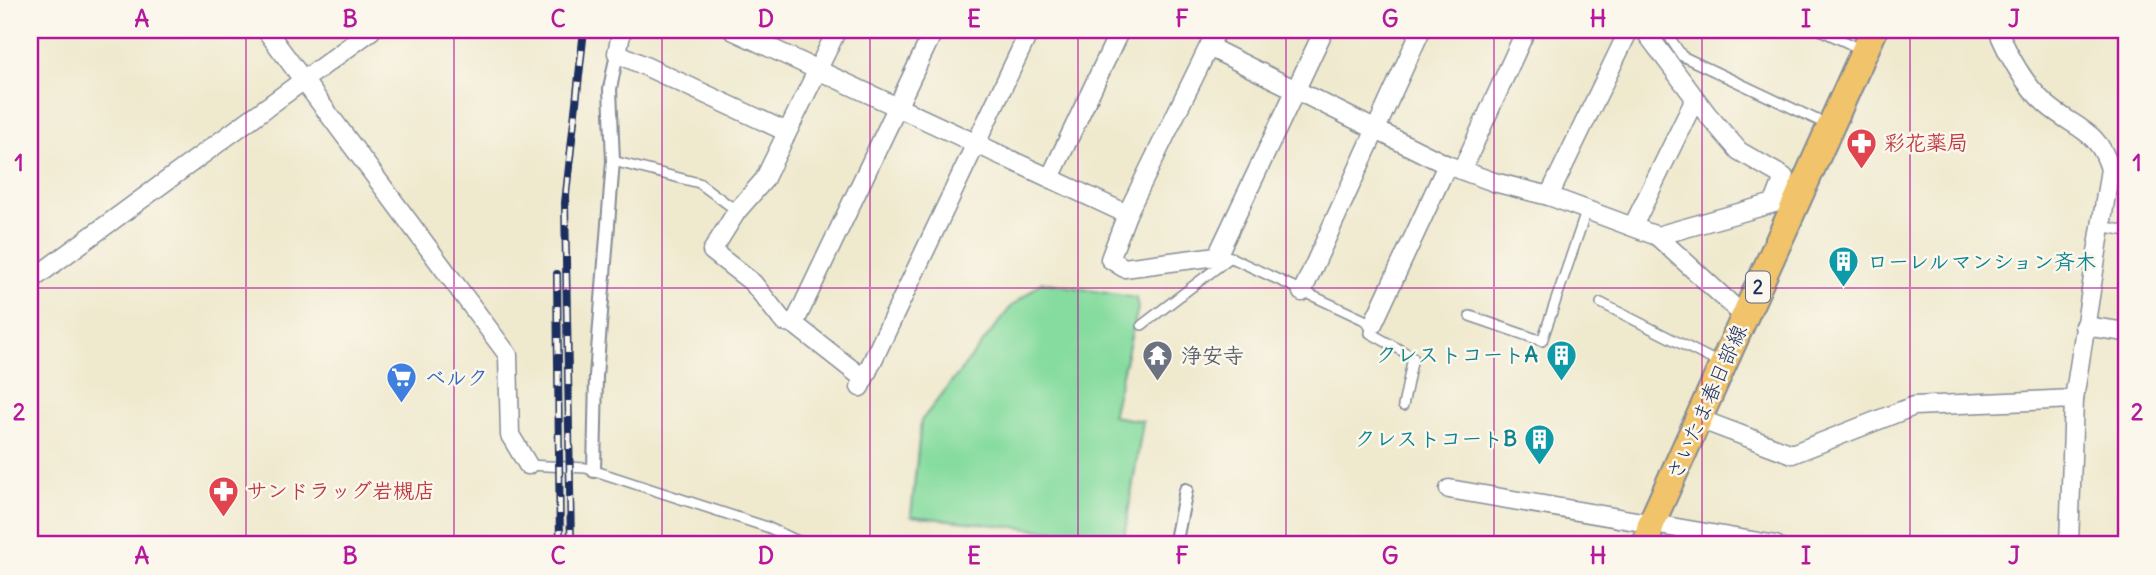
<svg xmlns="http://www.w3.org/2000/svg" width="2156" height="575" font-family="Delius,'Klee One',sans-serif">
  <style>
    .green { fill: #86dc9f; stroke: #50867e; stroke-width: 2 }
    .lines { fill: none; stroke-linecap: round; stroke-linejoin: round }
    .service-casing { stroke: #858c96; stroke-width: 12 }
    .pedestrian-casing { stroke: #858c96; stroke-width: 16 }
    .minor-casing { stroke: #858c96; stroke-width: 21 }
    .primary-casing { stroke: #858c96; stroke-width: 30 }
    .service { stroke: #fff; stroke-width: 9 }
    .pedestrian { stroke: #fff; stroke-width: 12 }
    .minor { stroke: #fff; stroke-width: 18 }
    .primary { stroke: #f1c36a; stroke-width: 26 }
    .rail-casing { stroke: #1b2f5e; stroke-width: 8 }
    .rail { stroke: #fbf7ec; stroke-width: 5; stroke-dasharray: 16; stroke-linecap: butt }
    .grid { fill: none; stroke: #b5179e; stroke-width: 2; stroke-opacity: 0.55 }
    .labels { text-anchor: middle; stroke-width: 5; stroke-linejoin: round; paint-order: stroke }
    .shield { fill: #fbf7ec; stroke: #5e6b89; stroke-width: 2 }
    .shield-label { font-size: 19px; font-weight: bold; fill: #1b2f5e }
    .health-label { font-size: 21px; font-weight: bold; fill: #be3a42; stroke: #fbf7ec; text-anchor: start }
    .culture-label { font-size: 21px; font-weight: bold; fill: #0d838f; stroke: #fbf7ec; text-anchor: end }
    .worship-label { font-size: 21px; font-weight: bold; fill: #5b616d; stroke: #fbf7ec; text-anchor: start }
    .shop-label { font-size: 21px; font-weight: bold; fill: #366cbe; stroke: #fbf7ec; text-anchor: start }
    .street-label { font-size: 21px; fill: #1b2f5e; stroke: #fbf7ec }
    .neatline { fill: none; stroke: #b5179e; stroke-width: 2.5 }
    .grid-label { font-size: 23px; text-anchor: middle; font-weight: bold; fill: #b5179e }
  </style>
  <rect width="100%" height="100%" fill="#fbf7ec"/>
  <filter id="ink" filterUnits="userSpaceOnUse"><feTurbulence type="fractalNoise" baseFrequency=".0143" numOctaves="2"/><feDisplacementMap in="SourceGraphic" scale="14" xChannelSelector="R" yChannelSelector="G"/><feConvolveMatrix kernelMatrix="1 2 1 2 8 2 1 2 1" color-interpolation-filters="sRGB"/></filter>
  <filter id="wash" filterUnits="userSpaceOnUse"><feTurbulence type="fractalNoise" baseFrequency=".00686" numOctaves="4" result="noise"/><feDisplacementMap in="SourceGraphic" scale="28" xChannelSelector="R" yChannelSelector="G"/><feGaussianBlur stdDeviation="1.57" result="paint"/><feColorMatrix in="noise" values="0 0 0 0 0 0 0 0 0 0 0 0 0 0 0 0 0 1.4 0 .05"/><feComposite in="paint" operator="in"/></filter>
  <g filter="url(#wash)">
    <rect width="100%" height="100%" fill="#efe9ce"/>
    <path class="green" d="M1042 282 1136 298 1138 308 1112 416 1143 421 1124 539 911 516 921 421 1011 307Z"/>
  </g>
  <g filter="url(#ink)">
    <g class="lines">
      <defs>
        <g id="service">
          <path d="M1675 30 1670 38 1682 56 1830 126"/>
          <path d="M1820 30 1863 50"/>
          <path d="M613 161 699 183 737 211"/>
          <path d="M2102 226 2126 231"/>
          <path d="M1219 252 1373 324 1370 333 1413 357 1403 406"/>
          <path d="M1601 303 1721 364"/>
          <path d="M1470 316 1542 341 1587 209"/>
          <path d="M1142 325 1231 257"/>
          <path d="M528 465 586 468 767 527 807 545"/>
        </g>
        <g id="pedestrian">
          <path d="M594 471 596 376 613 161 610 89 617 53"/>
          <path d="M1175 545 1186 490"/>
        </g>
        <g id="minor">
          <path d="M266 30 508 355 510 435 528 465"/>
          <path d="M622 30 617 53 787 132"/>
          <path d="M732 30 1127 214"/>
          <path d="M837 30 764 180 737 211 712 251 753 283 783 321 794 324 864 379"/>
          <path d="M1217 30 1127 214 1110 259 1124 268 1217 256 1324 30"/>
          <path d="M1998 30C2008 55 2025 86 2046 104 2073 128 2099 129 2110 169L2074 399 2069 545"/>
          <path d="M1209 47 1447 165 1494 182 1549 196 1657 236 1774 203 1784 177 1739 151 1707 114 1644 30"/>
          <path d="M1462 170 1526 30"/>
          <path d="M1050 178 1120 30"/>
          <path d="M1549 196 1629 30"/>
          <path d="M1633 226 1695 99"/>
          <path d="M1657 236 1745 317"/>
          <path d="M30 281 372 30"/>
          <path d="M1302 292 1421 30"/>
          <path d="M794 324 934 30"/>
          <path d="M1373 324 1447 165"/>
          <path d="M2084 326 2126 332"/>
          <path d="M860 387 1030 30"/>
          <path d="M1699 419 1792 454 1914 406 2074 399"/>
          <path d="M1449 489 1776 545"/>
        </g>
        <path id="primary" d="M1646 545 1651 524 1874 30"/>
      </defs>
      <use href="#service" class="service-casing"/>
      <use href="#pedestrian" class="pedestrian-casing"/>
      <use href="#minor" class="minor-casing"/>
      <use href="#primary" class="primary-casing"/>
      <use href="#service" class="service"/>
      <use href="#pedestrian" class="pedestrian"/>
      <use href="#minor" class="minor"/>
      <use href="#primary" class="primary"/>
      <defs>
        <g id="rail">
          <path d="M557 274 560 545"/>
          <path d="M571 545 565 203 584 30"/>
        </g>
      </defs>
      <use href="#rail" class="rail-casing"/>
      <use href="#rail" class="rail"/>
    </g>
  </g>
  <path class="grid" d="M246 30V545M454 30V545M662 30V545M870 30V545M1078 30V545M1286 30V545M1494 30V545M1702 30V545M1910 30V545M30 288H2126"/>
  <defs>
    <symbol id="pharmacy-pin" viewBox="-11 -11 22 30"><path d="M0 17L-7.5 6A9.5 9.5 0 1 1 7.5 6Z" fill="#e0444e" stroke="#fbf7ec"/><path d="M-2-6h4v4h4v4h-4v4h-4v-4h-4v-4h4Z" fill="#fff"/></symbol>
    <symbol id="building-pin" viewBox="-11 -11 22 30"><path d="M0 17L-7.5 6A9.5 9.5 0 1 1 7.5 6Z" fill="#0f9aa8" stroke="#fbf7ec"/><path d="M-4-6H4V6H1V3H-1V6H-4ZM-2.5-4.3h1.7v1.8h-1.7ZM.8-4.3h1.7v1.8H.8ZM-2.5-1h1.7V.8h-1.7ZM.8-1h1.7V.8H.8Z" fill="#fff"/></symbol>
    <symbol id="temple-pin" viewBox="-11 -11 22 30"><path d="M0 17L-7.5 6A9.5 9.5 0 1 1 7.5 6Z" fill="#6b7280" stroke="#fbf7ec"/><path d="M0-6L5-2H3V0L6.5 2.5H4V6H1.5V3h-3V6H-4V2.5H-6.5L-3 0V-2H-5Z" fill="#fff"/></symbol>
    <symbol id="supermarket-pin" viewBox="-11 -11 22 30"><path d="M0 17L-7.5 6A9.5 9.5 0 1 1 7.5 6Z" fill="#3f7fe0" stroke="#fbf7ec"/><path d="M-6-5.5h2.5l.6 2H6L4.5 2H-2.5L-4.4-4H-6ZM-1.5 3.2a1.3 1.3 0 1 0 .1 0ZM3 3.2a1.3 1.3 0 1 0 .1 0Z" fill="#fff"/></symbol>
  </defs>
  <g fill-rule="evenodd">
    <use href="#pharmacy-pin" x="1844" y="126" width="35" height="47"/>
    <use href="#building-pin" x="1826" y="244" width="35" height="47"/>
    <use href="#building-pin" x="1544" y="338" width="35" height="47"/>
    <use href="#temple-pin" x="1140" y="338" width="35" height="47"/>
    <use href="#supermarket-pin" x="384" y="360" width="35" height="47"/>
    <use href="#building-pin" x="1522" y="422" width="35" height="47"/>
    <use href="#pharmacy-pin" x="206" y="474" width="35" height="47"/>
  </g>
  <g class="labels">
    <rect class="shield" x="1746" y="271.5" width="24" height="31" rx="5"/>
    <g class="shield-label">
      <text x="1758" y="294">2</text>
    </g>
    <g class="health-label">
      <text x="1884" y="150">彩花薬局</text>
      <text x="246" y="498">サンドラッグ岩槻店</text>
    </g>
    <g class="culture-label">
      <text x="1867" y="269" text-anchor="start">ローレルマンション斉木</text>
      <text x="1538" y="362">クレストコートA</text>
      <text x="1517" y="446">クレストコートB</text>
    </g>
    <g class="worship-label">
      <text x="1181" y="363">浄安寺</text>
    </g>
    <g class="shop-label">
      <text x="425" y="385">ベルク</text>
    </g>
    <g class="street-label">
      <text transform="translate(1707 402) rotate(-66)" y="7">さいたま春日部線</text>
    </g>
  </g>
  <rect width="2156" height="575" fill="none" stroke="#fbf7ec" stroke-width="77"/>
  <rect x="38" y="38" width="2080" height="498" class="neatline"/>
  <g class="grid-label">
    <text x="142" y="27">A</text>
    <text x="350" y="27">B</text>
    <text x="558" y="27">C</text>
    <text x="766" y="27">D</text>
    <text x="974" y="27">E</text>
    <text x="1182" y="27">F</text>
    <text x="1390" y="27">G</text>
    <text x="1598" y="27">H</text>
    <text x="1806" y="27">I</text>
    <text x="2014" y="27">J</text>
    <text x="19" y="171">1</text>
    <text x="2137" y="171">1</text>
    <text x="19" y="420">2</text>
    <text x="2137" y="420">2</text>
    <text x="142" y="564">A</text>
    <text x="350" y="564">B</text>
    <text x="558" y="564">C</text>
    <text x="766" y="564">D</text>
    <text x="974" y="564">E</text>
    <text x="1182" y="564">F</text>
    <text x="1390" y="564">G</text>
    <text x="1598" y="564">H</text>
    <text x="1806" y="564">I</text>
    <text x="2014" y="564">J</text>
  </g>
</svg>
